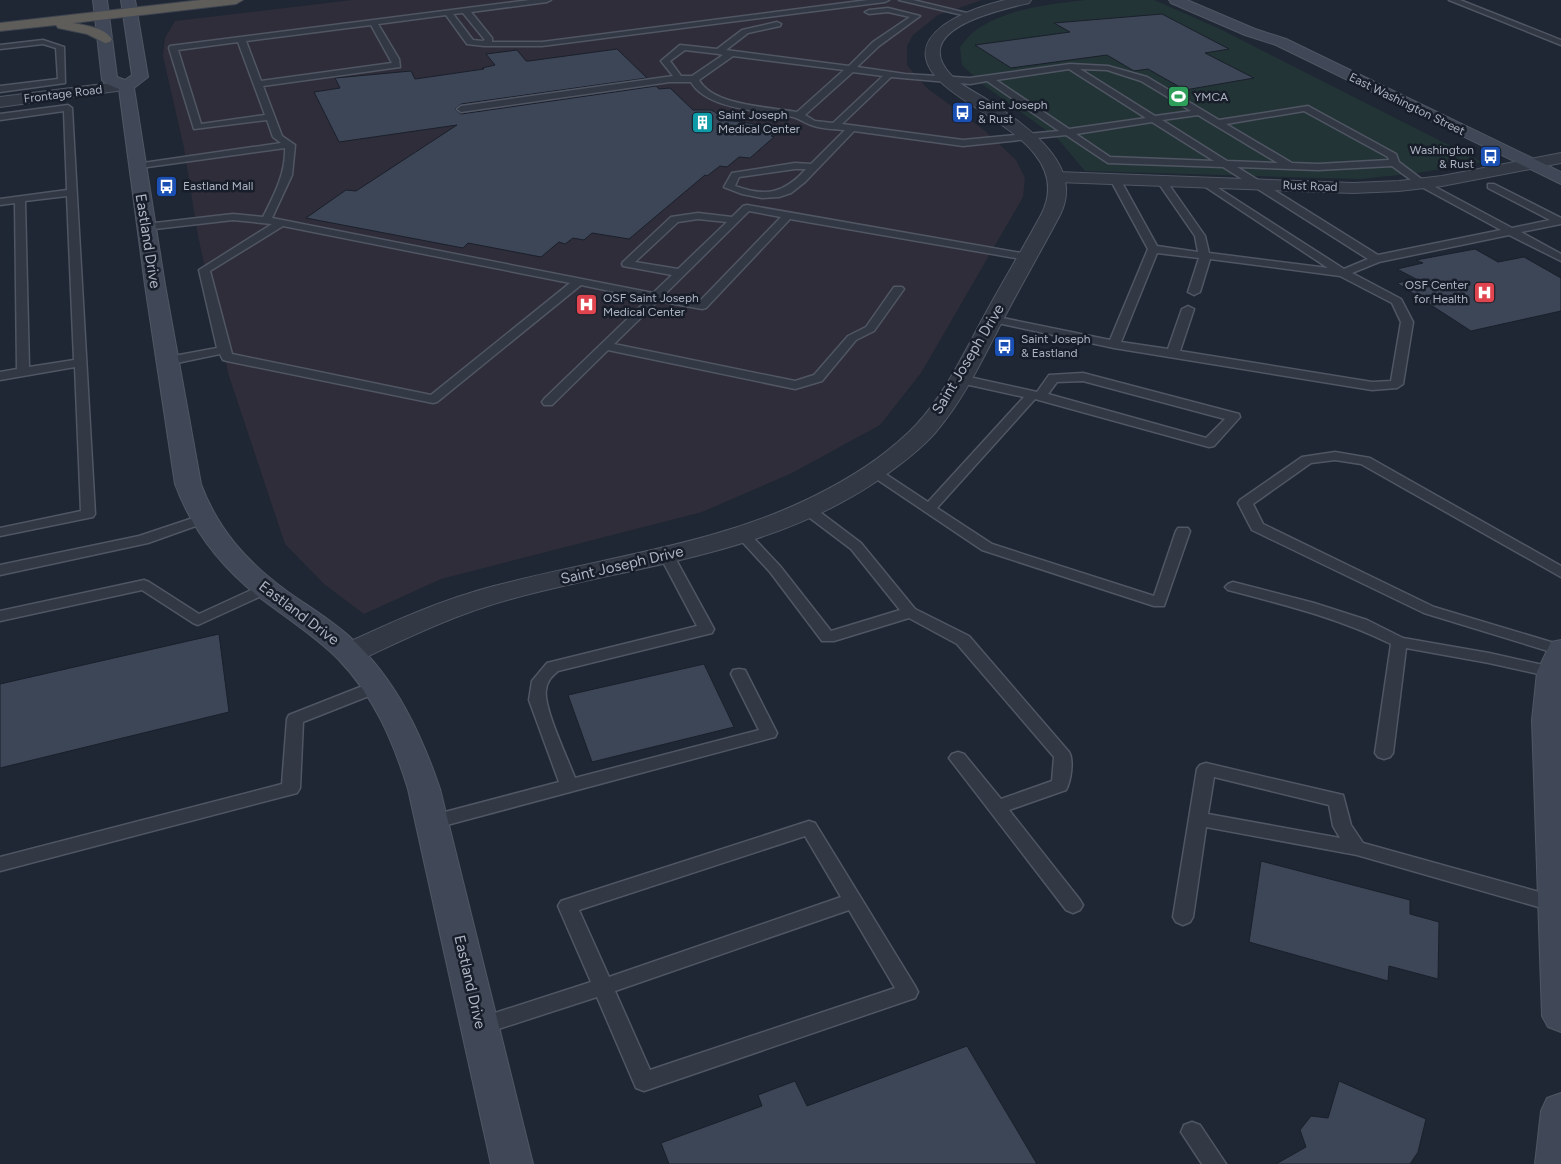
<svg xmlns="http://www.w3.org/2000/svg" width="1561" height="1164" font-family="Figtree,sans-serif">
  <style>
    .medical { fill: #2f2d39 }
    .green { fill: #223436 }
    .building { fill: #3d4657; stroke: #1a202b }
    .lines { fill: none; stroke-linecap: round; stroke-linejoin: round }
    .service-casing { stroke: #505663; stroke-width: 3 }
    .minor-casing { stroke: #505663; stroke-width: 2 }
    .tertiary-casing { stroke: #505663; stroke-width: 2 }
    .secondary-casing { stroke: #505663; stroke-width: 2 }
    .trunk-casing { stroke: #3d434f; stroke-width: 2 }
    .service { fill: #323945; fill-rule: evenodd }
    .minor { fill: #323945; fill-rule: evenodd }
    .tertiary { fill: #323945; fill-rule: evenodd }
    .secondary { fill: #404858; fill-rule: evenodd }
    .trunk { fill: #5e5d5a; fill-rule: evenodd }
    .labels { text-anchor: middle; stroke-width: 5; stroke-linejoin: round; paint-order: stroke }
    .far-street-label { font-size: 12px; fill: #acb3c2; stroke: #181e29 }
    .far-poi-label { font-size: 12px; fill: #acb3c2; stroke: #181e29; text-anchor: start }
    .street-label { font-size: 15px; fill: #acb3c2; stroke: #181e29 }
  </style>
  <rect width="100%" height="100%" fill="#1f2734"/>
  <path class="medical" d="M352 0H982L938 15 913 35 907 46V65L927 88 984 130 1016 160 1025 178 1023 197 921 373 880 425 792 473 702 512 441 579 364 614 324 584 285 544 229 376 198 236 184 148 163 56 165 38 175 21Z"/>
  <path class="green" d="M1085 0H1154L1218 28 1482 162 1418 173 1360 179 1085 171 1058 139 982 84 962 65 960 47C965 41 970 34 976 30 1007 8 1048 5 1085 0Z"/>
  <g class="building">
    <path d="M1162 14 1229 49 1205 53 1254 78 1185 90 1148 69 1134 71 1107 55 1011 68 975 45 1070 32 1054 23Z"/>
    <path d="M617 49 647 78 461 104 455 109 461 114 656 86 659 89 670 88 693 110H711L715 112 722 119 780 128 771 136 774 137 750 158 739 157 727 167 720 166 707 176 705 175 629 239 592 233 584 240 573 238 565 244 559 242 541 257 468 243 463 248 306 218 346 190 356 191 457 125 339 142 314 92 340 88 335 78 411 71 415 79 484 69 482 68 495 65 486 54 517 50 526 61H529Z"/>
    <path d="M1475 249 1498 262 1524 257 1561 278V311L1471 331 1397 283 1416 279 1397 269 1423 263 1416 260Z"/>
    <path d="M219 634 229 712 0 768V684Z"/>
    <path d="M704 664 734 727 592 762 568 695Z"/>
    <path d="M1261 861 1410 900V914L1439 922 1438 979 1389 966 1388 981 1249 942Z"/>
    <path d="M967 1046 1037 1164H669L661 1143 762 1106 758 1095 795 1081 807 1106Z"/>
    <path d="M1339 1081 1426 1119 1418 1152 1410 1164H1276L1306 1147 1300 1130 1311 1116 1328 1118Z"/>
  </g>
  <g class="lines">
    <defs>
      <g id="service">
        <path d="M530 0H551L547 2 471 12 492 38V42H542L868 0H889L885 2 542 46H484L467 44 446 15 378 24 399 59 400 67 263 86 282 136 295 145 292 175 272 218 653 293 672 275 623 266 622 264 623 262 671 217 698 213 732 217 743 206 747 205 1027 254 1032 257 1027 260 790 219 706 308 702 309 658 301 614 344 795 381 814 375 848 336 866 327 894 287H902L904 289 874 331 856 340 822 381 795 389 608 350 552 405H544L542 402 544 399 648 299 581 285 437 402 433 403 227 361 223 360 220 354 167 365 163 364 161 361 163 358 217 348 199 270 272 224 233 220 146 230 141 227 146 224 233 214 263 217C274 195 286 173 285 148L133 169 131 167 136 164 281 143 273 137 267 120 194 129 169 48 170 46ZM463 13 485 40 482 41 473 40 453 14ZM371 25 392 63 261 81 246 41ZM238 42 265 115 201 124 178 50ZM749 211 781 217 699 302 664 295ZM698 219 727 222 678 269 635 262 678 222ZM283 226 570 283 431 395 232 354 210 271Z"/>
        <path d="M899 0H913L975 15 971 17Z"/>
        <path d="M1449 0H1460L1561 40V45Z"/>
        <path d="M888 8 920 16 879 46 857 67 905 74 970 78 1070 64 1108 66 1147 77 1219 120 1308 106 1396 154 1399 162 1424 181 1512 228 1550 220 1488 188V184H1494L1561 218V224L1521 232 1561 254V261L1509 235 1379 262 1352 273 1401 299 1413 322 1403 384 1397 388 1372 390 1114 348 993 322 987 319 993 316 1110 340 1148 249 1110 179 1115 176 1120 179 1157 246 1198 252 1195 236 1157 181 1162 178 1165 179 1205 236 1209 253 1328 268 1201 184 1199 182 1204 179 1344 269 1368 259 1223 167 1108 163 1066 135 963 146 854 131 805 182 791 193 779 197 762 198 742 194 724 187 732 173 795 163 811 164 845 130C834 129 821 129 811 125 805 123 800 119 793 117 764 111 707 110 691 82H670L461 112 457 109 461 106 673 76 661 61 680 45 717 49 742 30 777 22 781 24 780 26 748 33 726 50 849 66 873 42 910 17 888 12 869 14 865 12 869 10ZM685 50 719 54 723 55 692 76H681L670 61ZM733 56 844 70 797 112C770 107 713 106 699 80ZM1069 69 1146 118 1069 129 996 80ZM1080 69 1107 70 1141 81 1191 111 1155 116ZM853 72 883 76 833 123 815 121 805 115ZM891 77 970 84 987 81 1059 131 963 140 842 124ZM1304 111 1388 157 1389 160 1318 164 1292 163 1226 124ZM1198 115 1278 163 1227 161 1162 120ZM1152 122 1214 161 1110 157 1076 134ZM1392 166 1418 185 1501 230 1378 255 1237 167 1318 170ZM795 169H806C784 194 765 197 735 186L739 177ZM1157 253 1199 258 1188 292 1194 295 1200 292 1210 259 1340 276 1392 303 1401 322 1391 381 1372 382 1180 351 1194 309 1188 306 1182 309 1168 349 1121 342Z"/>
        <path d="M43 40 64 47 65 83 0 92V86L58 79 56 48 43 44 0 49V45Z"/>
        <path d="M68 105 72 108 95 514 93 517 88 518 0 536V528L81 511 75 367 0 380V372L17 369 15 203 0 205V199L67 190 64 111 0 120V114ZM67 196 74 360 29 367 25 201Z"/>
        <path d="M1083 373 1239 414 1240 417 1214 446 1209 447 1035 399 937 508 992 544 1154 596 1176 531 1178 528H1188L1190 531 1164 606H1154L982 550 866 472 873 468 878 469 928 502 1024 397 956 382 954 379 956 376 960 375 1037 392 1049 375ZM1083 381 1225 419 1206 438 1048 394 1057 382Z"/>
        <path d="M1335 452 1370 458 1561 566V577L1361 464 1335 460 1311 463 1253 504 1263 524 1434 607 1561 645V655L1424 613 1252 530 1238 503 1240 500 1302 457Z"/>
        <path d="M807 505 812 506 861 543 915 609 969 636 1069 752C1074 760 1071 781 1066 790L1009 810 1080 900 1083 905 1080 910 1073 913 1066 910 949 758 952 754 958 752 964 754 1001 799 1052 781 1054 757 957 644 909 618 834 641H822L770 572 735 534 737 531H747L780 566 831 631 900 610 851 549 802 512 800 509Z"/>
        <path d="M202 515 207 516 209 519 207 522 148 543 0 575V565L139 536Z"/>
        <path d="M667 552 672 553 674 556 714 629 712 633 558 671C552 676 547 681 546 690 543 707 568 759 575 778L759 730 731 674 733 670 739 669 745 670 747 674 777 733 775 737 432 829 426 827 423 822 426 817 559 782 529 700 532 681 547 663 697 626 660 556 662 553Z"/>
        <path d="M144 580 149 582 199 614 260 586H270L273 589 270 592 198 625 193 623 142 590 0 621V611Z"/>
        <path d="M1233 582 1314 603 1367 620 1403 638 1489 653 1552 667 1558 668 1560 672 1558 676 1552 677 1489 663 1406 648 1393 753 1390 757 1384 759 1378 757 1375 753 1391 644C1338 618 1285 605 1228 590L1225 587 1228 584Z"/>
        <path d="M378 680 384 682 386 686 384 690 303 722 300 788 297 793 0 871V857L282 784 287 719 289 715Z"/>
        <path d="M1206 763 1343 795 1351 825 1363 843 1561 898V910L1556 912 1357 855 1206 827 1193 917 1190 922 1183 925 1176 922 1173 917 1197 769 1200 765ZM1214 777 1329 805 1333 826 1340 838 1208 814Z"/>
        <path d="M809 821 815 823 915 986 918 992 915 998 644 1091 636 1088 597 997 480 1035 473 1032 470 1026 473 1020 591 982 558 906 561 901ZM805 836 841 897 609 977 579 910ZM849 910 895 988 650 1070 615 991Z"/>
        <path d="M1192 1122 1200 1125 1226 1164H1202L1181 1132 1184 1125Z"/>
      </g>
      <g id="minor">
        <path d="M126 81 131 83 134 86 131 89 0 107V97Z"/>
        <path d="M1561 153V163L1442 186 1399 191 1353 193 1057 182 1051 181 1048 177 1051 173 1057 172 1353 183 1399 181 1442 176Z"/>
      </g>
      <path id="tertiary" d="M1005 0H1031L1029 3C1000 10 908 29 951 75 960 85 975 92 986 99 1023 124 1086 163 1060 215 1042 249 1023 282 1005 316 984 356 965 398 935 433 918 452 896 468 874 483 764 556 635 565 511 599 459 613 409 637 360 660L350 663 340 660 335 653 340 646C390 623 440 600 494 586 607 556 724 545 828 489 860 472 891 451 916 425 945 394 963 355 983 318 1002 283 1022 250 1041 215 1075 149 978 117 942 83 892 36 969 9 1005 0Z"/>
      <g id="secondary">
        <path d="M93 0H107L117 77 125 80 132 75 121 0H135L148 77 134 88 165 285 201 484C218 530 248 563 288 592 309 607 333 621 352 639 396 680 421 733 440 789L533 1164H491L408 789C393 741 374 696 338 659 317 638 291 621 267 603 225 572 193 533 175 484L145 285 119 89 105 83 102 80Z"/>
        <path d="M1169 0H1187L1255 29 1286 39 1561 172V184L1276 45 1245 35 1171 3Z"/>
        <path d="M1561 640V1032L1548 1027 1542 1016 1532 720 1537 672 1551 642Z"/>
        <path d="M1561 1093V1164H1535L1541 1111 1547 1098Z"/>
      </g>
      <path id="trunk" d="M201 0H243L236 4 73 23C87 26 103 27 112 39L110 42 105 43 87 34 58 28 56 25 0 31V23Z"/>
    </defs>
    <use href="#service" class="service-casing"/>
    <use href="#minor" class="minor-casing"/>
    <use href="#tertiary" class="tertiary-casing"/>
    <use href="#secondary" class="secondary-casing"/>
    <use href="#trunk" class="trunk-casing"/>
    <use href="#service" class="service"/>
    <use href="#minor" class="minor"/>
    <use href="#tertiary" class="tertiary"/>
    <use href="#secondary" class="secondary"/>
    <use href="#trunk" class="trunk"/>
  </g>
  <defs>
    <symbol id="stadium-square" viewBox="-11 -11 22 22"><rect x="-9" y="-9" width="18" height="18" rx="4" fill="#2e9e5b" stroke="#181e29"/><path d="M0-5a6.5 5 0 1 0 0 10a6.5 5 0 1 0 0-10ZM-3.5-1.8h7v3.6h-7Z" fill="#fff"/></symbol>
    <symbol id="bus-square" viewBox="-11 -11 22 22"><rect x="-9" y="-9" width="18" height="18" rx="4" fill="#1a4fb4" stroke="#181e29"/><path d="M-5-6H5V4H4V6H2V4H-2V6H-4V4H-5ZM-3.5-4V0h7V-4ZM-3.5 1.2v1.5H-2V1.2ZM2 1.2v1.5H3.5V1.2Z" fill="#fff"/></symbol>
    <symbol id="building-square" viewBox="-11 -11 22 22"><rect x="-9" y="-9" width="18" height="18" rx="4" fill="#0f9aa8" stroke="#181e29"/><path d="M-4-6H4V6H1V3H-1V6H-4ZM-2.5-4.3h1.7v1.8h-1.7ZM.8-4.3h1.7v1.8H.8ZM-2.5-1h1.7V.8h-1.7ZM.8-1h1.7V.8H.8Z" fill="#fff"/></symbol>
    <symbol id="hospital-square" viewBox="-11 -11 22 22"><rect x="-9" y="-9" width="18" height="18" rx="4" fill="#e0444e" stroke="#181e29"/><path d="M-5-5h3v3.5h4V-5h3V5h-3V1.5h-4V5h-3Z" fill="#fff"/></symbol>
  </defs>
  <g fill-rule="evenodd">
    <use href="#stadium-square" x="1166" y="84" width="25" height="25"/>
    <use href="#bus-square" x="950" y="100" width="25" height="25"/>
    <use href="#building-square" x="690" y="110" width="25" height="25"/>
    <use href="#bus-square" x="1478" y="144" width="25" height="25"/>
    <use href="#bus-square" x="154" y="174" width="25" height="25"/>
    <use href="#hospital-square" x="1472" y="280" width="25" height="25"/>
    <use href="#hospital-square" x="574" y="292" width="25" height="25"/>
    <use href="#bus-square" x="992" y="334" width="25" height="25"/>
  </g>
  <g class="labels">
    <g class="far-street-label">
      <text transform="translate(63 94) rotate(-7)" y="4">Frontage Road</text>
      <text transform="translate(1407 104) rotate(26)" y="4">East Washington Street</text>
      <text transform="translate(1310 186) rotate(2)" y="4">Rust Road</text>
    </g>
    <g class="far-poi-label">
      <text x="1194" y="101">YMCA</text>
      <text x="978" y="109">Saint Joseph<tspan x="978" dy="14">&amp; Rust</tspan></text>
      <text x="718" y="119">Saint Joseph<tspan x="718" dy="14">Medical Center</tspan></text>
      <text x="1474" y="154" text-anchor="end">Washington<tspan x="1474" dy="14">&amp; Rust</tspan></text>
      <text x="183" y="190">Eastland Mall</text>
      <text x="1468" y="289" text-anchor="end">OSF Center<tspan x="1468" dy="14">for Health</tspan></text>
      <text x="603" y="302">OSF Saint Joseph<tspan x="603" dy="14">Medical Center</tspan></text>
      <text x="1021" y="343">Saint Joseph<tspan x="1021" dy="14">&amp; Eastland</tspan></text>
    </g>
    <g class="street-label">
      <text transform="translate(148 241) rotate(81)" y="5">Eastland Drive</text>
      <text transform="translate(968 359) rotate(-59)" y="5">Saint Joseph Drive</text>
      <text transform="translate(622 565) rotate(-13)" y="5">Saint Joseph Drive</text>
      <text transform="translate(299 613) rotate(37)" y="5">Eastland Drive</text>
      <text transform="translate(470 982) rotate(77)" y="5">Eastland Drive</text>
    </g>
  </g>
</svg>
